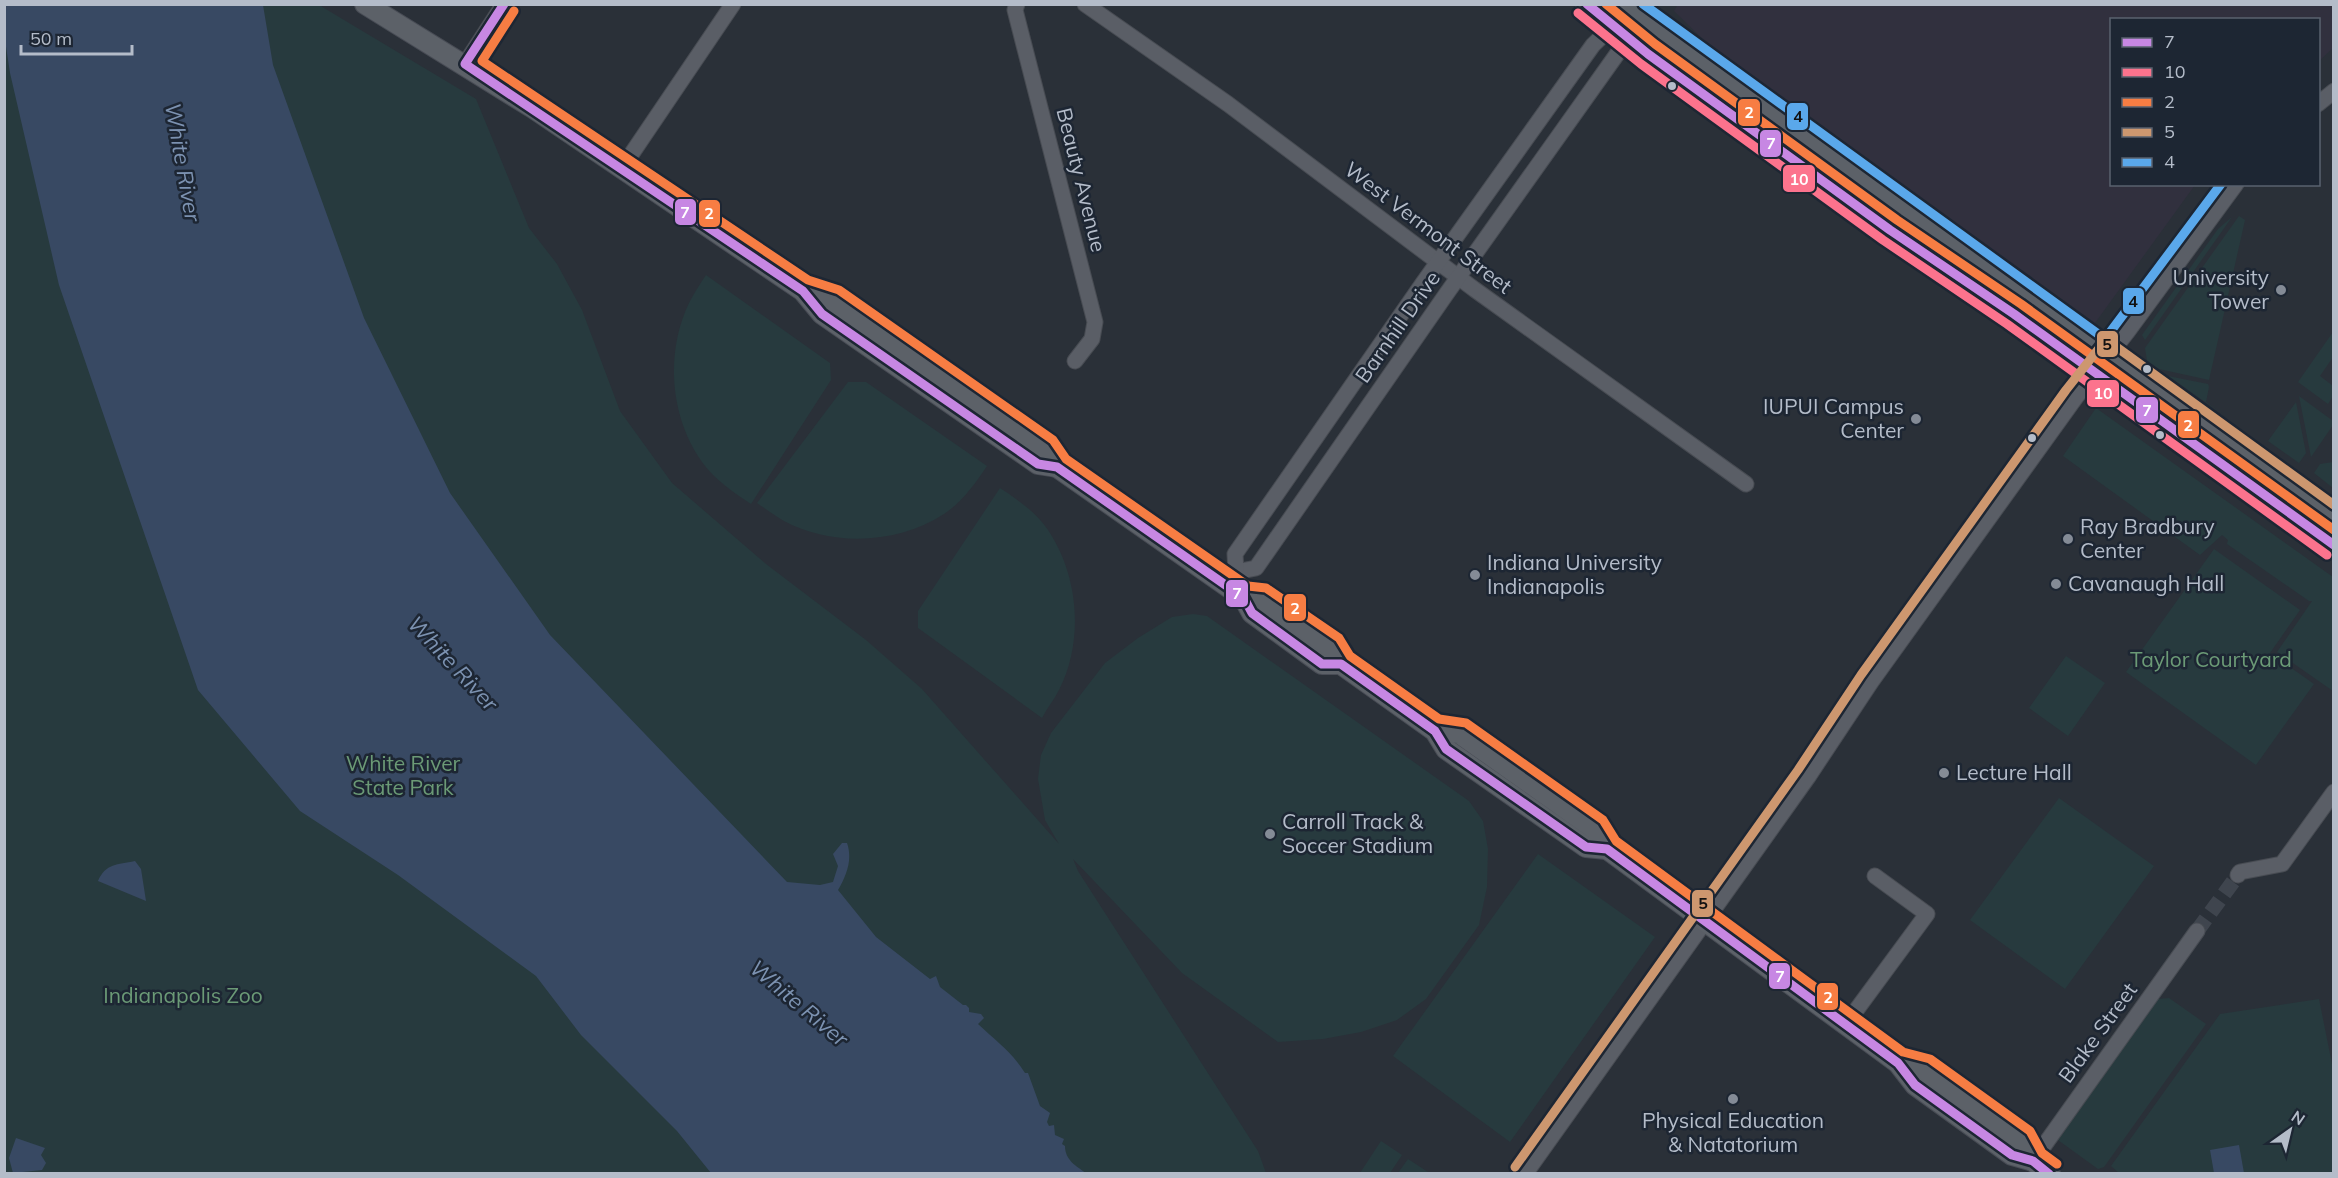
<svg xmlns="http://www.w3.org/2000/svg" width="2338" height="1178" font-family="Mulish,sans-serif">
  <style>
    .medical { fill: #31303e }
    .green { fill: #273a3e }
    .water { fill: #384963 }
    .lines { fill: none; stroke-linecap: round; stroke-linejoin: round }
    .minor-tunnel { stroke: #3f454e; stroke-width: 15; stroke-dasharray: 15 8; stroke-linecap: butt }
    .minor-casing { stroke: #484c53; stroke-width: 17 }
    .major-casing { stroke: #484c55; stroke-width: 22 }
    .minor { stroke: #5a5e66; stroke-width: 15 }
    .major { stroke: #5c6168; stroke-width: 20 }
    .bus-1-casing { stroke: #1d2633; stroke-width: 14 }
    .bus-2-casing { stroke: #1d2633; stroke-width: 14 }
    .bus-3-casing { stroke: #1d2633; stroke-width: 14 }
    .bus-4-casing { stroke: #1d2633; stroke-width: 14 }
    .bus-5-casing { stroke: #1d2633; stroke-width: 14 }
    .bus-1 { stroke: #c787e3; stroke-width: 9 }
    .bus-2 { stroke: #fc738d; stroke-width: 9 }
    .bus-3 { stroke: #f77d43; stroke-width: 9 }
    .bus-4 { stroke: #cd976f; stroke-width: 9 }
    .bus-5 { stroke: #5aa8eb; stroke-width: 9 }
    .bus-dot { fill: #b4bcc9; stroke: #1d2633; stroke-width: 2 }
    .poi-dot { fill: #848b96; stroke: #1d2633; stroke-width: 2 }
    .labels { text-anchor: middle; stroke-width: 5; stroke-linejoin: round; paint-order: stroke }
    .street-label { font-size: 21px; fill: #b4bcc9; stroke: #1d2633 }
    .poi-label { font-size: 21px; fill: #b4bcc9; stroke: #1d2633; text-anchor: start }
    .park-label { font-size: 21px; fill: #6b9a76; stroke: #1d2633 }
    .water-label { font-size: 22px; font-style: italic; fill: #7c92b1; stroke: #1d2633 }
    .line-badge { stroke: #1d2633; stroke-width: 2 }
    .badge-label { font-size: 16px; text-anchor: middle; font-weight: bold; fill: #fff }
    .pale-badge-label { font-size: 16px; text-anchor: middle; font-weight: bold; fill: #111 }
  </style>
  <rect width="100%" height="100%" fill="#2a3038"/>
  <path class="medical" d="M1678 4 2333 5V48L2319 61 2318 20H2112V184L2195 185 2095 323 1716 52 1674 11Z"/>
  <g class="green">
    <path d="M5 5H319L476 99 529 228 557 264 582 310 620 411 672 483 766 564 866 640 922 689 1059 844 1045 820 1038 779 1041 755 1051 733 1105 663 1138 638 1172 617 1193 614 1207 616 1469 801 1483 821 1488 849 1487 887 1479 925 1426 999 1397 1020 1361 1032 1323 1039 1278 1042 1182 973 1073 859 1078 871 1258 1151 1266 1173 5 1174Z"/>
    <path d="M2239 216 2245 220 2209 380 2159 369 2147 361 2145 348Z"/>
    <path d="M2232 217 2145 340 2142 335 2218 229Z"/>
    <path d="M706 275 830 363 831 380 751 504C733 492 715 480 702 462 670 417 665 353 689 303 694 293 700 284 706 275Z"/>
    <path d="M2333 332V357L2320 376 2333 386V396L2328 404 2298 382Z"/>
    <path d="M2168 376 2208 384 2209 387 2206 402 2228 418Z"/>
    <path d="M2166 379 2285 465 2283 466 2253 451 2162 385Z"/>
    <path d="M848 382H866L987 466C975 484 962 502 944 514 898 544 833 547 784 521 775 516 766 509 757 503Z"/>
    <path d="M2299 396 2333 421V425L2311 457Z"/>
    <path d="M2296 402 2306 453 2299 463 2268 441Z"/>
    <path d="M2096 408 2333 577V691L2277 652 2312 601H2309L2227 544 2228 540 2222 535 2200 555 2063 456Z"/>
    <path d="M2333 462H2334L2333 488 2314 473 2320 464Z"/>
    <path d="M1000 488C1018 500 1036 512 1048 530 1079 576 1084 641 1059 690 1054 700 1047 708 1042 718L918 628V611Z"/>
    <path d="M2214 549 2300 610 2270 653 2314 684 2256 765 2126 672Z"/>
    <path d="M2066 656 2105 683 2068 736 2029 708Z"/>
    <path d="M2059 798 2154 866 2065 989 1970 920Z"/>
    <path d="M1538 854 1655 937 1510 1142 1393 1056Z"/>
    <path d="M2169 998 2206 1024 2104 1167 2098 1169 2058 1140 2158 999Z"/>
    <path d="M2319 999 2333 1069 2334 1169 2331 1173 2120 1174 2111 1166 2220 1014Z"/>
    <path d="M1381 1141 1402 1155 1390 1173H1360Z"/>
    <path d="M1408 1159 1428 1172V1173H1398Z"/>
  </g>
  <g class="water">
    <path d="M4 5H263L273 65 364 318 450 493 550 635 787 882 820 885 833 882 838 866 833 854 842 843H847C853 860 846 876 838 890L876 937 930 979 936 976 940 987 963 1005H966L969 1008V1012L981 1014 984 1018 978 1024C996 1041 1012 1052 1025 1073H1028L1040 1106 1050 1113 1047 1122 1049 1126 1054 1125 1055 1135 1064 1139 1062 1144 1065 1146C1065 1160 1076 1166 1086 1173H711L677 1131 581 1035 536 976 398 875 300 811 198 690 59 285 10 73 5 40Z"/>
    <path d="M135 861 141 869 146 901 98 881C106 863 117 865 135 861Z"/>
    <path d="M16 1138 45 1148 41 1155 46 1163 42 1170 13 1173 9 1158Z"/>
    <path d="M2239 1145 2244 1173H2214L2210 1150Z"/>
  </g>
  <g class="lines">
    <path class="minor-tunnel" d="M2197 931 2238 875"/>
    <defs>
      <g id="minor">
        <path d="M1017 4 1015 10 1095 322 1092 339 1075 361"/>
        <path d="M1085 4 1228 104 1474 289 1746 484"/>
        <path d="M465 64 504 4"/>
        <path d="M2318 104 2334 91"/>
        <path d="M622 168 733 4"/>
        <path d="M1236 572 1256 568 1447 293 1642 19 1646 9"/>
        <path d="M1227 586 1236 572 1235 554 1423 283 1593 45 1629 10 1643 4"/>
        <path d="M2238 875 2240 872 2282 864 2334 792"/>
        <path d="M1846 1024 1927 914 1875 876"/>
        <path d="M2033 1161 2197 931"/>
        <path d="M1525 1174 1808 777 1871 682 2076 397 2128 331 2236 184"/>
      </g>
      <g id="major">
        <path d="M365 4 533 108 803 291 822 314 1038 464 1057 467"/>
        <path d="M1586 4 1648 54 1890 230 2014 314 2334 545"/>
        <path d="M1622 4 2334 520"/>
        <path d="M803 291 832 300 1046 450 1057 467 1244 598 1252 613 1322 664H1341"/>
        <path d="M1244 598H1260L1332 648 1341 664 1435 731 1446 749 1586 847 1607 849"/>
        <path d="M1435 731 1459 733 1596 830 1607 849 1898 1063 1915 1085 2012 1155 2033 1161 2050 1174"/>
        <path d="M1898 1063 1924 1069 2023 1141 2033 1161"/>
      </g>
    </defs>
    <use href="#minor" class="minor-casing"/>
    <use href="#major" class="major-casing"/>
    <use href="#minor" class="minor"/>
    <use href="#major" class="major"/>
    <defs>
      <g id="bus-1">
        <path d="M504 4 465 64 803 291 822 314 1038 464 1057 467 1244 598 1252 613 1322 664H1341L1435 731 1446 749 1586 847 1607 849 1898 1063 1915 1085 2012 1155 2033 1161 2049 1174"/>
        <path d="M1587 4 1648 54 1890 230 2014 314 2334 545"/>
      </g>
      <path id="bus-2" d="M1578 13 1641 64 1883 240 2007 324 2327 555"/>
      <g id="bus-3">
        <path d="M1606 4 1655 44 1897 220 2021 304 2334 530"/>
        <path d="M514 11 482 61 808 280 839 290 1053 440 1066 459 1248 586 1266 588 1339 638 1350 656 1439 719 1466 723 1603 820 1616 841 1903 1052 1930 1059 2030 1131 2042 1153 2057 1164"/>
      </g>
      <path id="bus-4" d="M1515 1167 1798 770 1861 675 2066 390 2100 347 2107 344 2115 346 2334 505"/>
      <path id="bus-5" d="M1643 4 2105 339 2221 184"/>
    </defs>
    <use href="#bus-1" class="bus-1-casing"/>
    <use href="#bus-2" class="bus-2-casing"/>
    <use href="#bus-3" class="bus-3-casing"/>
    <use href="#bus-4" class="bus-4-casing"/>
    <use href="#bus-5" class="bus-5-casing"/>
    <use href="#bus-1" class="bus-1"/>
    <use href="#bus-2" class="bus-2"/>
    <use href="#bus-3" class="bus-3"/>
    <use href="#bus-4" class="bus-4"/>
    <use href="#bus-5" class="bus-5"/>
  </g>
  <g class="bus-dot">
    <circle cx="1672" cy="86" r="5"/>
    <circle cx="2147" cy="369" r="5"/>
    <circle cx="2160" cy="435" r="5"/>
    <circle cx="2032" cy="438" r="5"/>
  </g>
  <g class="poi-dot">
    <circle cx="2281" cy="290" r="6"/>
    <circle cx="1916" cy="419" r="6"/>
    <circle cx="2068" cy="539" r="6"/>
    <circle cx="1475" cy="575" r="6"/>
    <circle cx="2056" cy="584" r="6"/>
    <circle cx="1944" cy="773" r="6"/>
    <circle cx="1270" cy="834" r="6"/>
    <circle cx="1733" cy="1099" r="6"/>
  </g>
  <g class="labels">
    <g class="street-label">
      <text transform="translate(1081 180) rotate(76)" y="7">Beauty Avenue</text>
      <text transform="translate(1428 228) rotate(37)" y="7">West Vermont Street</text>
      <text transform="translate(1398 327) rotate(-55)" y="7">Barnhill Drive</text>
      <text transform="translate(2098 1033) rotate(-54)" y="7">Blake Street</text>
    </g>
    <g class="poi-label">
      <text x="2269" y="285" text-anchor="end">University<tspan x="2269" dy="24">Tower</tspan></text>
      <text x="1904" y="414" text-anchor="end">IUPUI Campus<tspan x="1904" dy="24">Center</tspan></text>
      <text x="2080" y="534">Ray Bradbury<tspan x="2080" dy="24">Center</tspan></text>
      <text x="1487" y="570">Indiana University<tspan x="1487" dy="24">Indianapolis</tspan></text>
      <text x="2068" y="591">Cavanaugh Hall</text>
      <text x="1956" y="780">Lecture Hall</text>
      <text x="1282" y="829">Carroll Track &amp;<tspan x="1282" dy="24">Soccer Stadium</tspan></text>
      <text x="1733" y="1128" text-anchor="middle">Physical Education<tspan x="1733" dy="24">&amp; Natatorium</tspan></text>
    </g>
    <g class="park-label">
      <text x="2211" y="667">Taylor Courtyard</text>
      <text x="403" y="771">White River<tspan x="403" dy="24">State Park</tspan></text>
      <text x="183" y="1003">Indianapolis Zoo</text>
    </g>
    <g class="water-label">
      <text transform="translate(183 162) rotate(80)" y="8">White River</text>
      <text transform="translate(453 663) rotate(47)" y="8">White River</text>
      <text transform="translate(799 1003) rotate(40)" y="8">White River</text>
    </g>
  </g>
  <g class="line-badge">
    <rect x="1737" y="98" width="24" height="29" rx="6" fill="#f77d43"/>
    <rect x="1786" y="102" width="23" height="29" rx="6" fill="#5aa8eb"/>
    <rect x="1759" y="129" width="23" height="29" rx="6" fill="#c787e3"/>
    <rect x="1782" y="164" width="34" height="29" rx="6" fill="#fc738d"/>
    <rect x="674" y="198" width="23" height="28" rx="6" fill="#c787e3"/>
    <rect x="698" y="199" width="23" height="29" rx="6" fill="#f77d43"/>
    <rect x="2122" y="287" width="23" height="28" rx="6" fill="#5aa8eb"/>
    <rect x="2096" y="330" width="23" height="28" rx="6" fill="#cd976f"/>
    <rect x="2086" y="379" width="34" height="29" rx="6" fill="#fc738d"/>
    <rect x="2135" y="396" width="24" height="28" rx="6" fill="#c787e3"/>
    <rect x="2177" y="410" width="23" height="29" rx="6" fill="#f77d43"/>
    <rect x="1225" y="579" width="24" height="29" rx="6" fill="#c787e3"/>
    <rect x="1283" y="593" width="24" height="29" rx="6" fill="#f77d43"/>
    <rect x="1691" y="889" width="23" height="29" rx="6" fill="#cd976f"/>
    <rect x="1768" y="962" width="23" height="28" rx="6" fill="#c787e3"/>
    <rect x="1816" y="982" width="23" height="29" rx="6" fill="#f77d43"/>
  </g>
  <g class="badge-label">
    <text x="1749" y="118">2</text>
    <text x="1771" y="149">7</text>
    <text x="1799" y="185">10</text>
    <text x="685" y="218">7</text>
    <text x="709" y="219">2</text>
    <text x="2103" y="399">10</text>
    <text x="2147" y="416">7</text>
    <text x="2188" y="431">2</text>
    <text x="1237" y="599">7</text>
    <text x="1295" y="614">2</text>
    <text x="1780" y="982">7</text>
    <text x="1828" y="1003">2</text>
  </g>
  <g class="pale-badge-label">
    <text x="1798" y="122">4</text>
    <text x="2133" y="307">4</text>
    <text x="2107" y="350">5</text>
    <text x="1703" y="909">5</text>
  </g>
  <rect width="2338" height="1178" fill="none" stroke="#b4bcc9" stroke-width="12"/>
  <rect x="2110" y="18" width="210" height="168" fill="#1d2633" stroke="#59626f" stroke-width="1.5"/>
  <rect x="2122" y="38" width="30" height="9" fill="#c787e3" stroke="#59626f" stroke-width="1.5"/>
  <text x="2164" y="48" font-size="18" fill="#b4bcc9">7</text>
  <rect x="2122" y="68" width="30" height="9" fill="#fc738d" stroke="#59626f" stroke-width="1.5"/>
  <text x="2164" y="78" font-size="18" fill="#b4bcc9">10</text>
  <rect x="2122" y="98" width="30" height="9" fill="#f77d43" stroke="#59626f" stroke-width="1.5"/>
  <text x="2164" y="108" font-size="18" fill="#b4bcc9">2</text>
  <rect x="2122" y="128" width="30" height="9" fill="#cd976f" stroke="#59626f" stroke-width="1.5"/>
  <text x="2164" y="138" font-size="18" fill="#b4bcc9">5</text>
  <rect x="2122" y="158" width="30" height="9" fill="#5aa8eb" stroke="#59626f" stroke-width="1.5"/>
  <text x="2164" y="168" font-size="18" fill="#b4bcc9">4</text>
  <g transform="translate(2290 1130) rotate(34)" stroke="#1d2633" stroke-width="4.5" paint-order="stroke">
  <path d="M0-4.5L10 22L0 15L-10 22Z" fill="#b4bcc9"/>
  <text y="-9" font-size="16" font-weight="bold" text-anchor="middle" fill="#b4bcc9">N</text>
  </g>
  <path d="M21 45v9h111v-9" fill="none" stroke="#b4bcc9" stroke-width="3"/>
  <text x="30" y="45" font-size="18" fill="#b4bcc9" stroke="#1d2633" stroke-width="4.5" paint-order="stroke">50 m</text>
</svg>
